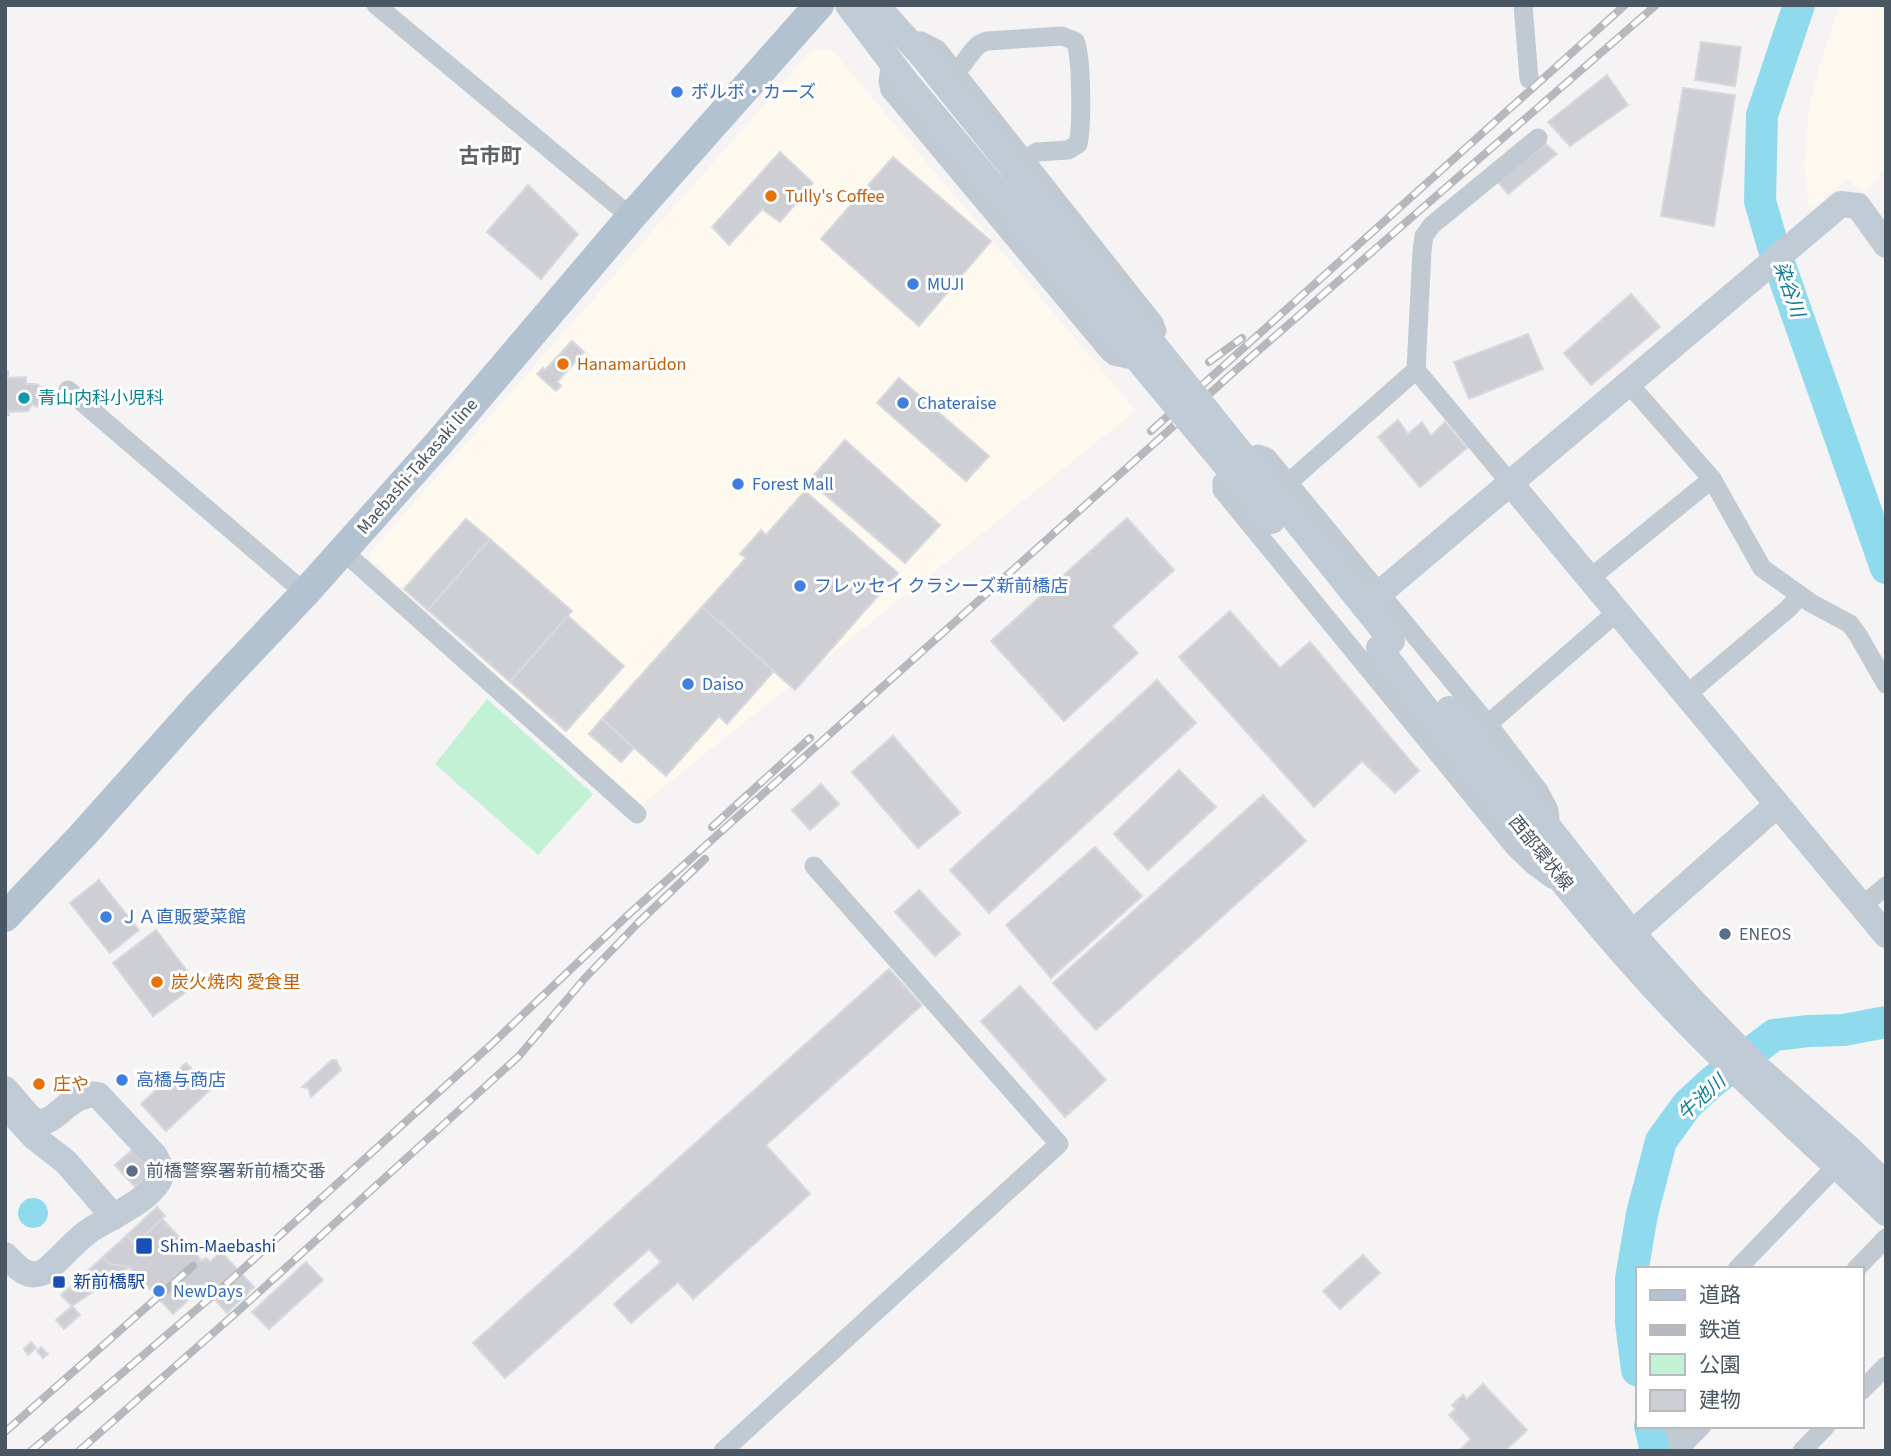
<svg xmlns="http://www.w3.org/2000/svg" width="1891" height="1456" font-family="'Source Sans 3','Noto Sans JP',sans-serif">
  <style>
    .commercial { fill: #fdf9ef }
    .green { fill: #c3f1d5 }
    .water { fill: #90daee }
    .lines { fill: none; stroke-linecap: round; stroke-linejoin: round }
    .river { stroke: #90daee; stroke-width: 32 }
    .building { fill: #cdcfd5; stroke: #d7d9de; stroke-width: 2 }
    .street { stroke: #c1cad2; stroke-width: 19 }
    .secondary { stroke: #c1cbd6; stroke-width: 26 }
    .primary { stroke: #b3c2d1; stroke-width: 30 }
    .rail-casing { stroke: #b5b8bd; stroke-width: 8 }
    .rail { stroke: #fff; stroke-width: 5; stroke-dasharray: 16; stroke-linecap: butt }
    .secondary-bridge { stroke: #c1cbd6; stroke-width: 26 }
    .shop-dot { fill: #3f7fe0; stroke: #fff; stroke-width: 2.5 }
    .food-dot { fill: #e8710a; stroke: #fff; stroke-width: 2.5 }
    .culture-dot { fill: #0f9aa8; stroke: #fff; stroke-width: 2.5 }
    .service-dot { fill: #5c6f8a; stroke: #fff; stroke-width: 2.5 }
    .transit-dot { fill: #1a4fb4; stroke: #fff; stroke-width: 2.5 }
    .labels { text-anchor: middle; stroke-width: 6; stroke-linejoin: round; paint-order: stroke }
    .shop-label { font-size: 18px; fill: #366cbe; stroke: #fff; text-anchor: start }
    .food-label { font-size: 18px; fill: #c56008; stroke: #fff; text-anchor: start }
    .culture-label { font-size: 18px; fill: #0d838f; stroke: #fff; text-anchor: start }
    .street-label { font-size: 18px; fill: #4a5661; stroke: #fff }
    .service-label { font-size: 18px; fill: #4e5e75; stroke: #fff; text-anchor: start }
    .transit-label { font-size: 18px; fill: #164399; stroke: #fff; text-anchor: start }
    .water-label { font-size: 19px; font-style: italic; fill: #0c7c9b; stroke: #fff }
    .quarter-label { font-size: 21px; font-weight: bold; fill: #5f6368; stroke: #fff }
  </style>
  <rect width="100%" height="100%" fill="#f5f3f3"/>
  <g class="commercial">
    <path d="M1840 5H1886V169L1864 192 1847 179 1809 210 1804 165 1809 108 1819 67Z"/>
    <path d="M813 49H831L1136 411 641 805 367 556Z"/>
  </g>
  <path class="green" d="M487 699 593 794 538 855 435 764Z"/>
  <circle class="water" cx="33" cy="1213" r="15"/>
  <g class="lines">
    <g class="river">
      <path d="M1799 5 1762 115 1760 201 1773 246 1886 568"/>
      <path d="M1637 1370 1631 1323V1279L1642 1214 1661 1141 1687 1105 1712 1082 1774 1035 1808 1031 1844 1030 1886 1022"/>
      <path d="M1650 1426 1656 1451"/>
    </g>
  </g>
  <g class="building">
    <path d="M1701 42 1741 47 1735 86 1695 80Z"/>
    <path d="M1607 75 1628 105 1570 146 1548 122Z"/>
    <path d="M1683 88 1735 95 1714 226 1661 216Z"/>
    <path d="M1546 144 1557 154 1508 194 1497 181Z"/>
    <path d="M780 152 813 183 780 222 762 209 729 245 712 227Z"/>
    <path d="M893 157 991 241 919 326 821 239Z"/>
    <path d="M528 185 578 234 541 279 487 232Z"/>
    <path d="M1631 294 1660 327 1591 385 1564 353Z"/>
    <path d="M1528 334 1543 369 1469 399 1454 362Z"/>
    <path d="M572 341 584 352 557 382 561 386 556 391 537 374 543 368 545 370Z"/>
    <path d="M8 371V378L26 377V384H36L47 391 37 407 32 404 28 411 8 412 9 415H5V372Z"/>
    <path d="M899 378 989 456 966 481 877 403Z"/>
    <path d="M1398 420 1408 434 1422 422 1431 436 1445 422 1467 448 1420 487 1378 437Z"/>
    <path d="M845 440 940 525 905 563 809 481Z"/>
    <path d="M805 491 898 573 795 690 702 607 746 558 740 554 761 530 766 535Z"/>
    <path d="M1127 518 1174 570 1112 626 1138 653 1064 721 991 641Z"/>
    <path d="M466 519 490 539 428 610 404 589Z"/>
    <path d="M490 539 572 611 510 682 428 610Z"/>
    <path d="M702 607 774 671 727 724 719 716 666 776 602 719Z"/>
    <path d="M1230 611 1280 668 1310 642 1419 771 1395 793 1362 761 1314 807 1179 657Z"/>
    <path d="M568 616 624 666 566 731 510 682Z"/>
    <path d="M1157 680 1196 723 989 913 950 870Z"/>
    <path d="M602 719 634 748 621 762 589 734Z"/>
    <path d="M893 736 960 813 918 848 852 772Z"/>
    <path d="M1179 770 1216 807 1148 870 1114 834Z"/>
    <path d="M821 784 839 804 810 830 792 810Z"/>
    <path d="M1263 795 1306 841 1096 1030 1053 983Z"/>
    <path d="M1095 847 1142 896 1051 978 1006 925Z"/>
    <path d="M99 880 139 930 110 953 70 903Z"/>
    <path d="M919 890 960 934 935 956 895 912Z"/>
    <path d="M156 930 197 984 153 1016 113 963Z"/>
    <path d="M889 969 922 1005 766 1145 810 1194 693 1299 678 1282 631 1323 614 1304 661 1262 649 1249 505 1378 473 1343Z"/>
    <path d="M1020 986 1106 1080 1065 1117 981 1021Z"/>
    <path d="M332 1060H336L341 1070 311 1097 308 1088 302 1087Z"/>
    <path d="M186 1063 211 1089 166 1131 141 1104Z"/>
    <path d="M132 1150 149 1168V1176L135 1187 115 1165Z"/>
    <path d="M157 1207 165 1216 135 1244 127 1235Z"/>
    <path d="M162 1219 202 1261 206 1258 210 1262 221 1252 254 1287 227 1313 203 1286 173 1314 129 1267 109 1264 103 1257 127 1235 135 1244Z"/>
    <path d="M1363 1255 1380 1273 1340 1309 1323 1291Z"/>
    <path d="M103 1257 109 1264 129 1267 72 1306 61 1295Z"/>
    <path d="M306 1262 323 1280 269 1329 252 1312Z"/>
    <path d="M72 1306 80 1315 64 1329 56 1320Z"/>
    <path d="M31 1342 36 1348 28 1355 24 1349Z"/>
    <path d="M41 1347 48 1354 43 1358 37 1351Z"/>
    <path d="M1483 1384 1527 1430 1505 1451H1459L1471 1439 1449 1415 1456 1409 1452 1405 1463 1395 1467 1399Z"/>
  </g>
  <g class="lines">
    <g class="street">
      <path d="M376 5 631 217"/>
      <path d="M1523 5 1529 79"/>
      <path d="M891 60 888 81 890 90 1109 352 1114 356 1127 359 1141 350 1157 331 1154 323 937 49 921 41 910 42"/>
      <path d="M955 72C968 63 971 45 987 41L1062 36 1075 41C1082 56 1082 127 1078 144L1068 150 1037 152 1025 160"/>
      <path d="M1629 384 1712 479 1762 568 1811 603 1850 624 1858 635 1886 684"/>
      <path d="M68 390 305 593"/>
      <path d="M1288 483 1416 370"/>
      <path d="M1511 484 1416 370 1422 251 1424 236 1432 225 1538 138"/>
      <path d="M343 551 637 814"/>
      <path d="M1589 579 1712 479"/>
      <path d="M1685 696 1789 608 1800 595"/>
      <path d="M1488 724 1617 612"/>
      <path d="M1551 828 1549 810 1539 791 1488 724 1267 457 1258 454 1254 456 1222 482V490L1515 848 1533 865 1552 879"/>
      <path d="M1862 906 1886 886"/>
      <path d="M1737 1269 1846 1156"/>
      <path d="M1856 1269 1886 1238"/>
      <path d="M1861 1391 1886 1366"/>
      <path d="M1674 1426 1680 1451"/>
      <path d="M1679 1449 1702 1426"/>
      <path d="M723 1451 1059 1144 814 866"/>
      <path d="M1802 1451 1826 1426"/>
    </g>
    <g class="secondary">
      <path d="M848 5 904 79"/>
      <path d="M876 5 923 57"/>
      <path d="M1511 484 1886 935"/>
      <path d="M1381 592 1841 204 1858 206 1886 245"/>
      <path d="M1379 648C1463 755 1545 866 1635 967 1713 1055 1801 1132 1886 1213"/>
      <path d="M1449 709 1551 830 1632 933 1689 997 1757 1067 1851 1150 1886 1184"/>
      <path d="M1620 944 1776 806"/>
      <path d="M5 1089C14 1098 22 1110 31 1118 53 1135 66 1090 98 1095L155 1156 162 1170C161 1197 108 1217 89 1231 72 1243 60 1260 44 1272 27 1280 16 1266 5 1255"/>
      <path d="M13 1114 34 1137 66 1162 114 1217"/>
    </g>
    <path class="primary" d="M5 917 82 836 199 705 305 593 438 444 631 217 819 5"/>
    <defs>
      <g id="rail">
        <path d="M1209 362 1242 338"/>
        <path d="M1151 431 1625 5"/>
        <path d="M712 827 810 738"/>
        <path d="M5 1432 193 1266"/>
        <path d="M31 1451 224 1286 494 1042 628 915 1236 370 1656 5"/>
        <path d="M79 1451 237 1312 519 1056 585 978 638 923 705 859"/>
      </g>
    </defs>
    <use href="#rail" class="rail-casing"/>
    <use href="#rail" class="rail"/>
    <g class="secondary-bridge">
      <path d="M923 57 1392 641"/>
      <path d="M904 79 1272 521"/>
    </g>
  </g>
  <g class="shop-dot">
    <circle cx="677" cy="92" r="7"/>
    <circle cx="913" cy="284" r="7"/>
    <circle cx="903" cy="403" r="7"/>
    <circle cx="738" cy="484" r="7"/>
    <circle cx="800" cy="586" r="7"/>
    <circle cx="688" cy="684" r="7"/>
    <circle cx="106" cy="917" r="7"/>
    <circle cx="122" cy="1080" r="7"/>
    <circle cx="159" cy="1291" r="7"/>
  </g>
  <g class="food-dot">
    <circle cx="771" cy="196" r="7"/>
    <circle cx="563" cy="364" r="7"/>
    <circle cx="157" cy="982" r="7"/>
    <circle cx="39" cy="1084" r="7"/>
  </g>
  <circle class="culture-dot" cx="24" cy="398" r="7"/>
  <g class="service-dot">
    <circle cx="1725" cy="934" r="7"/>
    <circle cx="132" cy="1171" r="7"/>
  </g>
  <g class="transit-dot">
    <rect x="135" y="1237" width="18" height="18" rx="3.5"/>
    <rect x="52" y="1275" width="14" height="14" rx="3.5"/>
  </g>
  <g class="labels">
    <g class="shop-label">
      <text x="691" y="98">ボルボ・カーズ</text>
      <text x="927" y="290">MUJI</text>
      <text x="917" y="409">Chateraise</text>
      <text x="752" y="490">Forest Mall</text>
      <text x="814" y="592">フレッセイ クラシーズ新前橋店</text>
      <text x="702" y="690">Daiso</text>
      <text x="120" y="923">ＪＡ直販愛菜館</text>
      <text x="136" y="1086">高橋与商店</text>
      <text x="173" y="1297">NewDays</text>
    </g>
    <g class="food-label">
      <text x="785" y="202">Tully's Coffee</text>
      <text x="577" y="370">Hanamarūdon</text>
      <text x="171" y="988">炭火焼肉 愛食里</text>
      <text x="53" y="1090">庄や</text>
    </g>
    <g class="culture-label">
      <text x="38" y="404">青山内科小児科</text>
    </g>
    <g class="street-label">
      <text transform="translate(417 466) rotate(-49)" y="6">Maebashi-Takasaki line</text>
      <text transform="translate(1541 853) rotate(51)" y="6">西部環状線</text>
    </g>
    <g class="service-label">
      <text x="1739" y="940">ENEOS</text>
      <text x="146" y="1177">前橋警察署新前橋交番</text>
    </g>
    <g class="transit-label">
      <text x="160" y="1252">Shim-Maebashi</text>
      <text x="73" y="1288">新前橋駅</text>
    </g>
    <g class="water-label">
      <text transform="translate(1790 289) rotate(71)" y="7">染谷川</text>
      <text transform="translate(1701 1097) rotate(-43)" y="7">牛池川</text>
    </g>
    <g class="quarter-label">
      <text x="490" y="163">古市町</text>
    </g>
  </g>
  <rect width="1891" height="1456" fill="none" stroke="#4a5661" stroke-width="14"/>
  <rect x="1636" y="1267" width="228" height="161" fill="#ffffff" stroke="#b7bbc0" stroke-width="2"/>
  <rect x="1650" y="1290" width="35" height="10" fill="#b3c2d1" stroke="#b7bbc0" stroke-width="2"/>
  <text x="1699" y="1302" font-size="21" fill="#4a5661">道路</text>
  <rect x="1650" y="1325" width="35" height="10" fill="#b5b8bd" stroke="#b7bbc0" stroke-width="2"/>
  <text x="1699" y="1337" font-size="21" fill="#4a5661">鉄道</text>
  <rect x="1650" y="1354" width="35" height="21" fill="#c3f1d5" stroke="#b7bbc0" stroke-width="2"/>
  <text x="1699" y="1372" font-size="21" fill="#4a5661">公園</text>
  <rect x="1650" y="1390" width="35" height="21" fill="#cdcfd5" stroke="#b7bbc0" stroke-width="2"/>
  <text x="1699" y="1407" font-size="21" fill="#4a5661">建物</text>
</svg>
